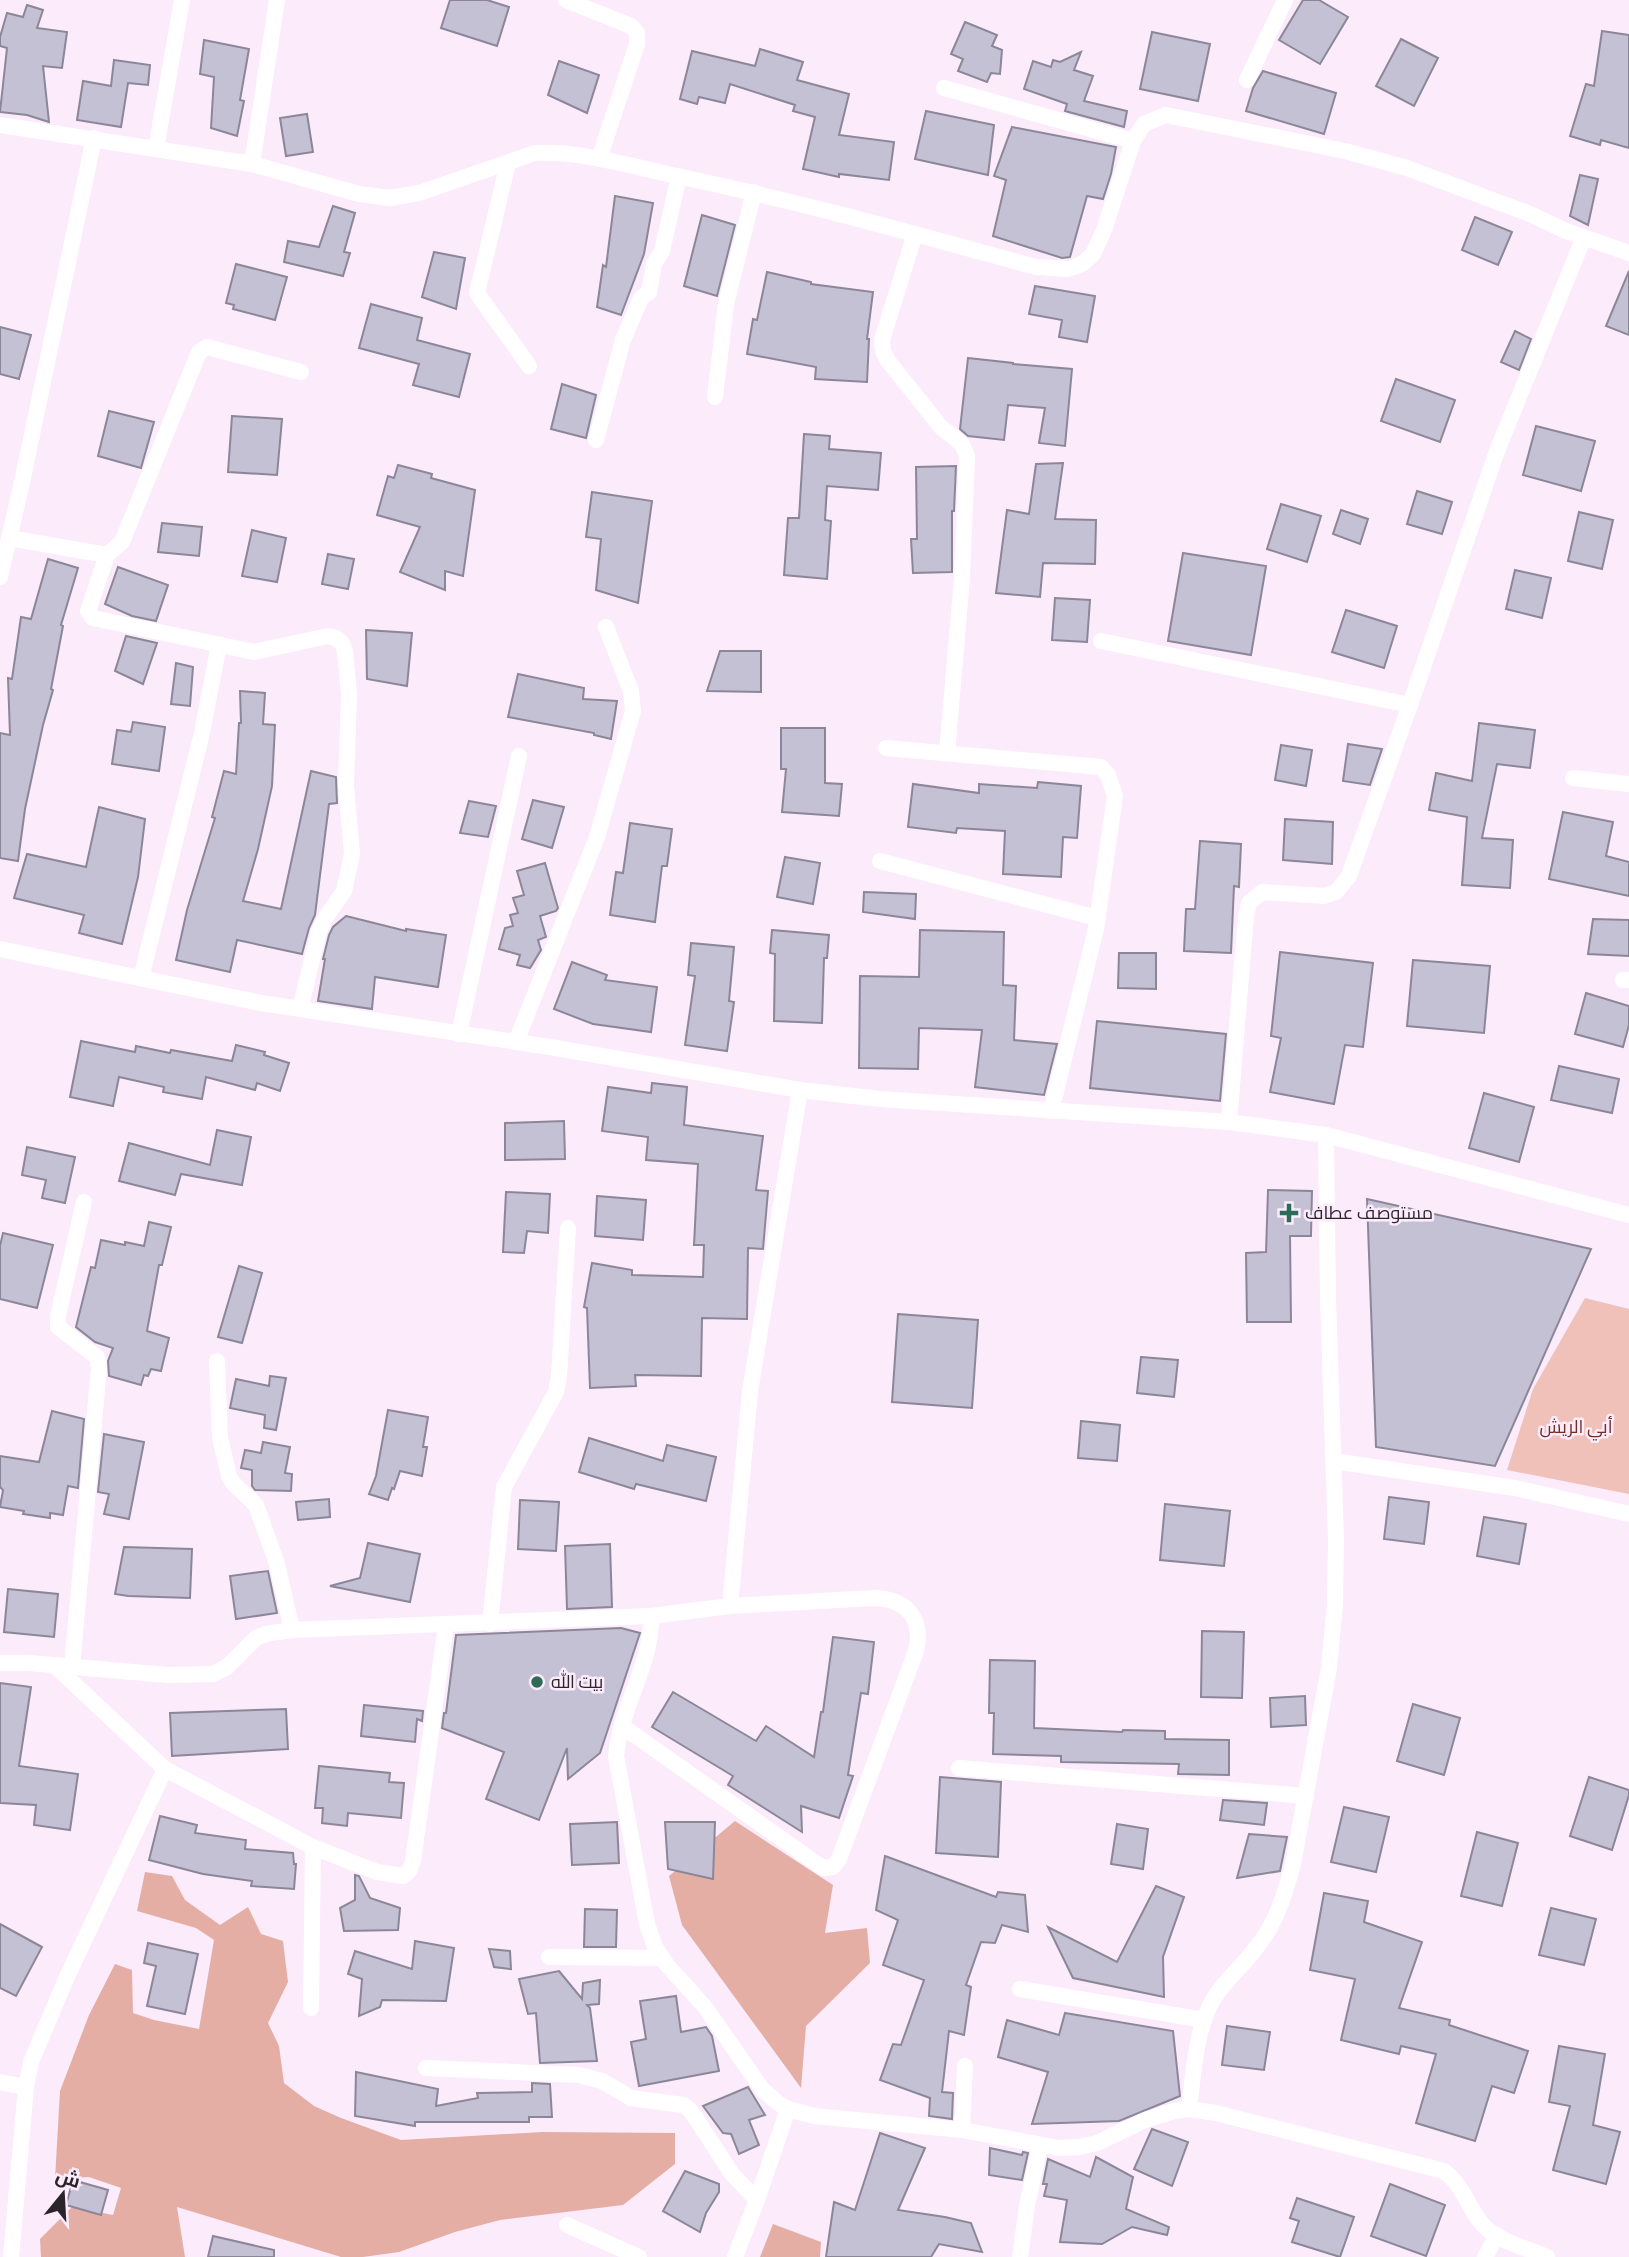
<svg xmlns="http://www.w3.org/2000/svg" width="1629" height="2257" font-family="'Source Sans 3',Cairo,sans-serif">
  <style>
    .green { fill: #efc1b8 }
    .forest { fill: #e5aea4 }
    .building { fill: #c5c1d4; stroke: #8b8799; stroke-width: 2 }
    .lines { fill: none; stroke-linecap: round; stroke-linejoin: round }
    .minor { stroke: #fff; stroke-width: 16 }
    .poi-dot { fill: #2d6b58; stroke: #fcebfb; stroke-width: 2.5 }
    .labels { text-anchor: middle; stroke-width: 5; stroke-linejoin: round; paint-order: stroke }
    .poi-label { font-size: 18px; fill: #2b252b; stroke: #fcebfb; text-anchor: start }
    .park-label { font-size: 18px; fill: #702e24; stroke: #fcebfb }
  </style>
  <rect width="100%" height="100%" fill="#fcebfb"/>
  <path class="green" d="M1585 1298 1629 1309V1494L1507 1470 1533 1389Z"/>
  <g class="forest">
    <path d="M735 1821 833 1885 825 1933 867 1928 870 1963 806 2026 801 2088 682 1925 669 1876Z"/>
    <path d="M145 1872 172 1876 185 1900 220 1925 248 1907 261 1934 283 1941 288 1982 268 2023 279 2046 284 2083 314 2106 341 2118 401 2140 542 2132 675 2133V2164L623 2205 500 2220 455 2232 399 2252 363 2257H341L177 2207 185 2257H41L40 2239 72 2207 113 2215 121 2188 89 2177 55 2179 60 2091 89 2015 115 1964 132 1970 133 2013 154 2020 199 2029 214 1940 196 1928 137 1911Z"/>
    <path d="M773 2224 821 2242 820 2257H760Z"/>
  </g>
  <g class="building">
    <path d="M450 0H487L509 7 497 46 441 28Z"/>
    <path d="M1303 0H1319L1348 17 1320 64 1279 40Z"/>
    <path d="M27 5 43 10 37 28 67 32 62 68 43 66 49 122 27 115 0 112 7 48 0 46V37L7 13 23 17Z"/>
    <path d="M965 22 997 35 992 46 1002 50 1000 74 991 73 987 82 958 71 963 59 951 54Z"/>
    <path d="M1602 31 1629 35V148L1601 140 1600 145 1570 136 1586 84 1594 86Z"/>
    <path d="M1152 32 1210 44 1198 101 1140 89Z"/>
    <path d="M1401 39 1438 58 1414 106 1376 86Z"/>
    <path d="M204 40 249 49 240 100 244 101 237 136 211 128 214 77 200 74Z"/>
    <path d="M760 49 803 62 797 80 849 94 839 135 894 142 889 180 839 174V177L803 169 815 117 793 111 795 105 730 84 725 103 699 97 697 104 680 99 692 51 755 66Z"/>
    <path d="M1081 52 1074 70 1093 76 1084 101 1127 111 1124 127 1065 111 1067 104 1024 89 1033 61 1051 67 1053 60 1060 62Z"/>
    <path d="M114 60 150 65 148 85 128 83 121 127 77 120 83 81 111 86Z"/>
    <path d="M559 61 599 75 587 113 548 95Z"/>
    <path d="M1263 71 1336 93 1324 134 1246 111 1253 88Z"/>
    <path d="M926 111 994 125 988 175 915 159Z"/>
    <path d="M307 114 313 152 286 156 280 118Z"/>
    <path d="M1012 127 1116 147 1111 174 1103 199 1087 196 1070 257 1062 258 993 236 1006 180 994 176Z"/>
    <path d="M1580 175 1598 179 1588 225 1570 216Z"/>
    <path d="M615 196 653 203 644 254 621 315 597 307 603 265 606 267Z"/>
    <path d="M333 206 355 213 344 252 350 253 343 276 284 262 288 241 319 247Z"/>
    <path d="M702 215 735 225 717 296 684 286Z"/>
    <path d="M1475 217 1512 232 1498 265 1462 250Z"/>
    <path d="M434 252 465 258 456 309 422 297Z"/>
    <path d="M236 264 287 277 275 320 233 309 234 305 226 303Z"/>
    <path d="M1629 271V335L1606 326Z"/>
    <path d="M767 272 811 282V284L873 292 867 339H869L867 382 815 379 816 367 747 354 753 319 757 320Z"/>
    <path d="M1035 286 1095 296 1087 342 1059 337 1062 320 1029 314Z"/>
    <path d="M371 304 422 318 417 340 470 354 459 397 413 385 419 364 359 348Z"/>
    <path d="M0 327 31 335 19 379 0 374Z"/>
    <path d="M1515 331 1531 339 1519 370 1501 362Z"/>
    <path d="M968 358 1013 363V364L1072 369 1065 446 1039 443 1045 408 1008 405 1004 440 968 436 960 429Z"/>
    <path d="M1396 379 1455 400 1440 442 1381 421Z"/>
    <path d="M562 384 596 395 586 438 551 429Z"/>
    <path d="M109 411 154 422 141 468 98 456Z"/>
    <path d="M232 416 282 419 277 475 228 472Z"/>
    <path d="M1536 426 1595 441 1581 491 1523 475Z"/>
    <path d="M804 434 830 436 829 449 881 453 878 490 827 486 825 520 831 521 827 579 784 575 788 518H799Z"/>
    <path d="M1063 463 1055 519 1096 520 1095 564 1043 563 1040 597 996 593 1007 510 1029 514 1036 464Z"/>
    <path d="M398 465 432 474 431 478 475 490 463 576 445 571V590L400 572 420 527 377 515 388 476 394 478Z"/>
    <path d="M956 466 954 511H952V572L913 573 911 539H917L916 467Z"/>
    <path d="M1417 491 1452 502 1442 534 1407 524Z"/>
    <path d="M592 492 652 501 638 603 596 590 601 539 586 537Z"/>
    <path d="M1281 504 1321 516 1307 562 1267 549Z"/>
    <path d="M1341 510 1368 519 1360 544 1333 534Z"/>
    <path d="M1579 512 1613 520 1602 569 1568 561Z"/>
    <path d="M162 523 202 527 199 556 158 552Z"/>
    <path d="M252 530 286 538 277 582 242 576Z"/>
    <path d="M1183 553 1266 566 1251 655 1168 641Z"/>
    <path d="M328 554 354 559 348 589 322 584Z"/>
    <path d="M48 559 78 568 61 625 63 626 51 689 53 690 43 725 25 809 18 861 0 858V733L10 735 8 678 12 679 21 617 31 619Z"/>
    <path d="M118 567 168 585 156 621 132 616 105 604Z"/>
    <path d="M1515 570 1551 578 1542 618 1506 609Z"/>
    <path d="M1055 598 1090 600 1087 642 1052 640Z"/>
    <path d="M1346 610 1397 626 1384 668 1332 652Z"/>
    <path d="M366 630 412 633 407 686 367 679Z"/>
    <path d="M126 636 157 643 143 684 115 671Z"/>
    <path d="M720 651H761V692L707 691Z"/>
    <path d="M176 663 193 667 190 706 171 704Z"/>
    <path d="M518 674 584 688 583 699 617 701 611 739 594 735V733L508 717Z"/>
    <path d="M240 691 265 693 263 724 275 725 272 786 258 849 243 901 281 909 311 771 336 777 337 803 329 804 315 915 309 928 302 954 237 940 230 972 176 960 187 910 215 818 212 817 224 771 236 774 239 723H241Z"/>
    <path d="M133 722 165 727 159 771 112 764 117 730 131 732Z"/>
    <path d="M1479 723 1535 730 1530 768 1497 764 1482 838 1513 840 1510 888 1462 885 1467 817 1429 810 1436 773 1472 781Z"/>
    <path d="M781 728H825V783L842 784 839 816 782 812 786 769H781Z"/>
    <path d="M1348 744 1382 749 1370 785 1343 781Z"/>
    <path d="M1281 745 1312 750 1306 786 1275 780Z"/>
    <path d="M1038 782 1081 786 1077 838 1063 837 1061 877 1003 874 1005 831 957 828 956 833 908 827 913 784 979 793V784L1037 788Z"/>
    <path d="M533 800 564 807 552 848 522 839Z"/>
    <path d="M469 801 496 806 488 837 460 833Z"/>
    <path d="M99 807 145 819 138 877 122 944 79 933 84 915 14 898 27 854 86 867Z"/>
    <path d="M1563 812 1613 822 1606 856 1629 862V896L1549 879Z"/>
    <path d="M1285 819 1333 822 1332 864 1283 860Z"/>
    <path d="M630 823 672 829 667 866H662L655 922 610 915 616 872 623 873Z"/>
    <path d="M1200 841 1241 844 1239 887 1234 886 1231 953 1184 951 1186 909H1195Z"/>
    <path d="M785 857 820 863 813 904 777 897Z"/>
    <path d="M545 863 558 908 556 911 540 916 546 937 538 940 541 950 530 968 517 965 520 955 499 949 505 928 513 926 510 915 518 913 513 898 524 895 517 871Z"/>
    <path d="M864 892 916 894 915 919 863 912Z"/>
    <path d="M346 916 406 931V929L446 935 438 987 375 977 372 1009 318 1001 325 959H323L329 935 333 927Z"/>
    <path d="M1593 919 1629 920V956L1588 954Z"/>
    <path d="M772 930 829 935 827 958H824L822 1023 774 1021 775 954 770 953Z"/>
    <path d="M920 930 1004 932 1003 985 1016 986 1014 1040 1057 1044 1044 1095 975 1087 982 1030 919 1028 918 1069 859 1068 860 976 919 977Z"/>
    <path d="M691 943 734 947 729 1001 734 1002 727 1051 685 1045 695 976 688 975Z"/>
    <path d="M1280 952 1373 963 1363 1047 1345 1045 1334 1104 1270 1092 1281 1038 1271 1036Z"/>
    <path d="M1119 953H1156V989L1118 988Z"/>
    <path d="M1413 960 1490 966 1484 1033 1407 1026Z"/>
    <path d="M572 962 607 975 605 980 657 987 651 1032 593 1024 554 1009Z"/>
    <path d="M1586 993 1629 1006V1025L1623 1047 1575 1034Z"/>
    <path d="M1097 1021 1226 1034 1220 1101 1090 1088Z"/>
    <path d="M81 1041 135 1052 136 1046 170 1053 171 1050 232 1061 236 1045 265 1052 264 1055 289 1063 280 1091 257 1083 255 1090 206 1077 202 1099 163 1092 164 1087 119 1077 113 1106 70 1097Z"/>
    <path d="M1559 1066 1619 1079 1612 1113 1551 1100Z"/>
    <path d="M652 1083 687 1087 684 1125 763 1136 756 1190 768 1191 763 1249 748 1248 747 1319 702 1318 701 1376 635 1375 636 1386 590 1388 587 1308 584 1307 592 1263 632 1270V1275L703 1277 704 1245H694L698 1164 646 1160 648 1137 602 1131 608 1087 651 1093Z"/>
    <path d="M1484 1093 1534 1107 1519 1162 1469 1148Z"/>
    <path d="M564 1121 565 1159 505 1160V1123Z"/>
    <path d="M217 1130 251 1137 242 1185 181 1174 175 1195 119 1181 129 1143 210 1165Z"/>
    <path d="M27 1147 75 1157 65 1203 42 1198 46 1180 22 1175Z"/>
    <path d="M1268 1190 1312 1191 1311 1236H1290L1291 1322H1247L1246 1253 1266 1252Z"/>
    <path d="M506 1192 550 1194 548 1233 527 1231 524 1253 503 1252Z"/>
    <path d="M597 1196 646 1200 643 1240 595 1236Z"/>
    <path d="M1367 1199 1591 1249 1495 1466 1376 1447Z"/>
    <path d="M149 1222 171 1227 162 1265H159L147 1331 169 1338 161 1371 151 1369 148 1376 144 1375 141 1385 109 1376 108 1361 113 1348 95 1342 76 1327 91 1267 95 1268 101 1240 125 1245V1242L144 1246Z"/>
    <path d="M3 1233 53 1245 37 1308 0 1299V1246Z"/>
    <path d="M239 1266 262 1273 242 1343 218 1337Z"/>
    <path d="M898 1314 978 1320 972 1408 892 1402Z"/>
    <path d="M1141 1357 1178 1360 1174 1397 1137 1393Z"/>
    <path d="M270 1376 286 1378 276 1430 264 1428 265 1415 230 1408 236 1379 269 1386Z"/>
    <path d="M388 1410 428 1417 423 1447H427L422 1476 400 1471 394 1489 392 1488 388 1500 369 1494 376 1476Z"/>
    <path d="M52 1411 84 1419 78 1488 68 1486 63 1515 50 1513V1518L23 1514 24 1511 0 1507 3 1490 0 1487V1456L39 1462Z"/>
    <path d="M1081 1421 1120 1425 1117 1461 1078 1458Z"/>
    <path d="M104 1434 144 1442 129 1519 104 1514 109 1494 98 1492Z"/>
    <path d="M589 1438 663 1461 667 1445 716 1457 706 1501 636 1484 634 1489 579 1472Z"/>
    <path d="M263 1442 290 1447 285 1473 292 1474 291 1491 255 1490 252 1486V1470L241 1468 245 1450 261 1453Z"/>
    <path d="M1389 1497 1429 1502 1424 1544 1384 1539Z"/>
    <path d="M329 1499 330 1517 298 1520 296 1502Z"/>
    <path d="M520 1500 559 1502 556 1551 518 1549Z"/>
    <path d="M1165 1504 1230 1511 1224 1566 1160 1560Z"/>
    <path d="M1484 1517 1526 1524 1519 1564 1477 1556Z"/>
    <path d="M368 1543 420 1554 410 1602 330 1586 360 1578Z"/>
    <path d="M610 1544 612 1607 567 1609 565 1546Z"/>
    <path d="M124 1547 192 1549 190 1598 128 1596 115 1594Z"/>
    <path d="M268 1571 277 1613 236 1619 230 1576Z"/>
    <path d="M8 1589 58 1594 54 1637 4 1632Z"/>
    <path d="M621 1628 640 1633 600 1753 568 1779 567 1748 539 1820 486 1799 504 1752 442 1728 444 1713H446L456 1635Z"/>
    <path d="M1202 1631 1244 1632 1242 1698 1201 1697Z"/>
    <path d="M833 1637 874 1642 868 1694 861 1693 848 1775 853 1776 839 1818 801 1806 802 1832 728 1785 733 1776 652 1727 673 1692 756 1741 766 1726 814 1757 821 1712H823Z"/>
    <path d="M990 1660 1035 1661 1034 1728 1122 1732 1123 1730 1165 1731V1739L1229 1740V1775L1178 1774 1179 1764 1061 1762V1756L993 1754 994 1713H989Z"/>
    <path d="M0 1683 31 1687 19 1766 78 1774 70 1830 34 1825 36 1805 0 1803Z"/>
    <path d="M1305 1696 1306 1725 1271 1727 1270 1698Z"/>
    <path d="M1413 1704 1460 1718 1444 1775 1397 1761Z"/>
    <path d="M364 1705 423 1711 422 1721 417 1719 415 1742 361 1736Z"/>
    <path d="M286 1709 288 1749 172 1756 170 1713Z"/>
    <path d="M319 1766 390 1773 389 1782 404 1783 401 1818 348 1813 347 1826 322 1823 323 1808H315Z"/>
    <path d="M940 1777 1001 1782 998 1857 936 1853Z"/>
    <path d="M1589 1777 1629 1790V1795L1612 1850 1570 1836Z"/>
    <path d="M1223 1800 1267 1803 1264 1825 1220 1820Z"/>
    <path d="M1344 1807 1389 1817 1376 1872 1331 1862Z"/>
    <path d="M160 1816 197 1825 195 1833 246 1840 245 1849 293 1853 294 1864H296L294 1889 251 1886 252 1881 203 1874 149 1860Z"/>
    <path d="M617 1822 619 1863 572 1865 570 1824Z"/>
    <path d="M665 1822H715L713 1879 668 1869Z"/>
    <path d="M1117 1824 1148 1829 1143 1869 1111 1864Z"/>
    <path d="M1477 1832 1518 1843 1502 1906 1461 1896Z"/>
    <path d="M1249 1834 1287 1837 1280 1871 1237 1878Z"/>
    <path d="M885 1856 996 1897 998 1892 1025 1895 1028 1932 1002 1925 995 1943 981 1942 966 1985 971 1987 964 2035 949 2031 942 2092 953 2093 952 2119 929 2116 930 2098 880 2080 893 2044 901 2045 924 1980 883 1965 898 1920 876 1910Z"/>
    <path d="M355 1875 359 1876 370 1898 400 1908 398 1930 344 1931 340 1908 355 1900Z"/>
    <path d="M1156 1886 1184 1897 1163 1957 1164 1997 1073 1978 1048 1927 1117 1962Z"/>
    <path d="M1324 1893 1368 1901 1364 1922 1422 1942 1399 2008 1450 2020 1449 2025 1528 2051 1514 2093 1492 2086 1475 2141 1416 2123 1436 2054 1401 2046 1399 2054 1341 2040 1355 1979 1310 1970Z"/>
    <path d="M1551 1908 1596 1919 1584 1965 1539 1955Z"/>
    <path d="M585 1909 617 1910 616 1947H584Z"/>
    <path d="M0 1924 42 1947 16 1996 0 1988Z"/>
    <path d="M415 1941 454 1948 446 2001 382 2000 380 2007 359 2016 362 1979 348 1974 355 1951 412 1969Z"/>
    <path d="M148 1943 198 1954 185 2014 147 2006 156 1966 144 1963Z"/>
    <path d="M489 1949 510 1951 511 1969 494 1967Z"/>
    <path d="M559 1971 582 1999 583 1983 600 1980 599 2004 587 2005 590 2008 597 2061 540 2063 536 2013 528 2014 519 1979Z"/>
    <path d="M676 1996 681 2032 706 2027 712 2036 719 2071 639 2086 631 2042 646 2039 640 2001Z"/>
    <path d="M1065 2013 1173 2031 1180 2096 1119 2121 1032 2124 1048 2072 998 2057 1007 2020 1059 2035Z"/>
    <path d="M1227 2026 1270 2032 1264 2070 1222 2065Z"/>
    <path d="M1559 2046 1605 2054 1593 2125 1620 2132 1606 2184 1553 2170 1570 2106 1549 2102Z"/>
    <path d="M356 2072 438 2089 436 2106 478 2098 477 2093 532 2092V2083L550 2084 552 2117H529V2122H415V2126L355 2116Z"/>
    <path d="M748 2087 765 2115 749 2120 759 2145 739 2154 731 2134 723 2133 703 2106Z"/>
    <path d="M1152 2129 1188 2142 1172 2186 1134 2169Z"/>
    <path d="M880 2133 925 2148 898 2210 945 2217 971 2223 982 2252 939 2244 931 2257H826L834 2202 855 2210Z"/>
    <path d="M990 2148 1022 2155 1023 2152 1028 2153 1022 2180 989 2175Z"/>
    <path d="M1096 2157 1133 2177 1126 2209 1169 2227 1167 2235 1132 2227 1102 2244 1060 2242 1067 2200 1044 2196 1047 2184H1043L1048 2159 1090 2177Z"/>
    <path d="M685 2171 719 2184V2192L706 2213 700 2232 663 2211Z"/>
    <path d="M73 2180 108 2190 101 2215 66 2205Z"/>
    <path d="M1390 2184 1445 2205 1426 2256 1371 2236Z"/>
    <path d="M1297 2198 1354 2217 1340 2257 1292 2242 1299 2221 1290 2218Z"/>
    <path d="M213 2236 274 2250V2257H208Z"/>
  </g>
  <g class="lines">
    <g class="minor">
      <path d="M566 0 631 26 637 33V44L599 159"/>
      <path d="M1247 80 1285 0"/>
      <path d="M944 88 1133 141"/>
      <path d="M0 125 252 164 359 194 390 198 419 193 535 153C584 151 634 167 681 177 801 202 918 235 1036 267L1068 269 1082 264 1093 254 1104 230 1133 141 1144 124 1166 115 1345 151 1407 168 1530 214 1566 231 1629 253"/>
      <path d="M156 149 182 0"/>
      <path d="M508 163 477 293 529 366"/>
      <path d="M252 164 277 0"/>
      <path d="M915 234 882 340 883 351 888 361 941 427 962 444 967 456 962 578 947 753"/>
      <path d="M715 397 726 304 754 192"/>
      <path d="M596 440 623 340 641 298 649 292 654 264 662 251 679 176"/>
      <path d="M9 538 107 555 88 611 93 618 254 652 328 636 336 638 342 643 345 651 349 694 346 786 352 854 344 891 326 917 319 931 300 1009"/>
      <path d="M107 555 122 542 199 352 207 347 301 372"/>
      <path d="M0 577 21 487 94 138"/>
      <path d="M1101 641 1410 705"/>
      <path d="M886 748 1101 767 1108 775 1115 796 1096 929 1051 1111"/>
      <path d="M1573 778 1629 784"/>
      <path d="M880 861 1097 918"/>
      <path d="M0 949 261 1003 556 1048 800 1090 880 1099 1229 1122 1326 1135 1629 1215"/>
      <path d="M141 978 201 737 219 645"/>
      <path d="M1623 980H1629"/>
      <path d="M459 1034 519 756"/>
      <path d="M516 1042 597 837 633 711 631 691 606 627"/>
      <path d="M1229 1122 1246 916 1249 903 1262 892 1324 896 1336 892 1349 876 1410 705 1497 451 1584 237"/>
      <path d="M217 1361 220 1438 229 1476 233 1483 256 1505 277 1564 292 1630"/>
      <path d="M1334 1461 1515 1488 1629 1514"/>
      <path d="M730 1606 750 1391 800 1090"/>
      <path d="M651 1616C652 1665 620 1708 616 1756L647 1924 655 1947 667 1965 705 2007 762 2089 778 2103 788 2109 814 2116 962 2130 1059 2148 1079 2147 1097 2143 1145 2120 1174 2111 1189 2109 1216 2113 1444 2171C1465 2187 1467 2207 1483 2225 1497 2241 1527 2248 1547 2257"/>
      <path d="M490 1624 504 1487 556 1392 559 1376 568 1228"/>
      <path d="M0 1663H30L167 1675 213 1674 227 1667 256 1638 265 1634 292 1630 651 1616 730 1606 873 1598C906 1598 924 1619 916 1651L839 1859 833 1867 824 1868 820 1866 622 1726"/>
      <path d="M54 1665 165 1769 313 1847 377 1872 403 1876 409 1871 413 1861 446 1625"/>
      <path d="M72 1667 99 1367 97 1357 58 1327V1316L84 1202"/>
      <path d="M959 1768 1306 1796"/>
      <path d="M549 1957 662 1958"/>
      <path d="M1020 1989 1204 2020"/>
      <path d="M311 2008 313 1847"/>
      <path d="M426 2068 579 2075 602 2081 631 2098 683 2105 688 2108 695 2117 732 2174 757 2200"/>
      <path d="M0 2082 26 2087"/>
      <path d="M1189 2109C1194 2072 1195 2030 1214 1998 1226 1979 1243 1966 1256 1948 1276 1924 1285 1894 1293 1864L1329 1668 1335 1604 1336 1539 1328 1298 1326 1135"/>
      <path d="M962 2130 965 2066"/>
      <path d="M567 2225 639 2257"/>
      <path d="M11 2257 26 2087 31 2062 66 1979 165 1769"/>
      <path d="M735 2257 757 2200 788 2109"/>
      <path d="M1020 2257 1027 2206 1040 2145"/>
      <path d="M1485 2257 1497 2235"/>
    </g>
  </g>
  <g class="poi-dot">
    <path d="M1285.5 1202.5h7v7h7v7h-7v7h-7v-7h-7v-7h7z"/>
    <circle cx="537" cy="1682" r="7"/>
  </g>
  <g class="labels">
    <g class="poi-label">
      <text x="1305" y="1219">مستوصف عطاف</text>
      <text x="551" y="1688">بيت الله</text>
    </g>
    <g class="park-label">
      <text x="1576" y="1433">أبي الريش</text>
    </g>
  </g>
  <g transform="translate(63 2194) rotate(18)" stroke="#fcebfb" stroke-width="5" paint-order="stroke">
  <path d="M0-5L12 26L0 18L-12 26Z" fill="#2b252b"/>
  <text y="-10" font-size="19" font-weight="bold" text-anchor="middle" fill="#2b252b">ش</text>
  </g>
</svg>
